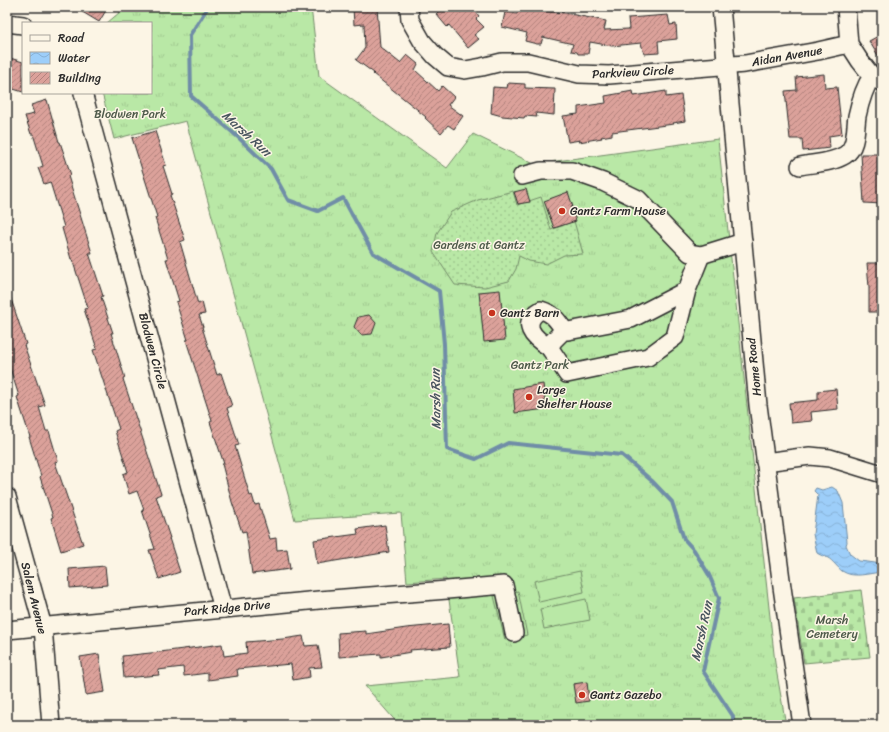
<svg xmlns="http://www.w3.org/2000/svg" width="889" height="732" font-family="Sriracha,sans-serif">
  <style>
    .grass { fill: url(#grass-tufts); stroke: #728a68 }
    .cemetery { fill: url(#cemetery-stones); stroke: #728a68 }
    .garden { fill: url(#garden-dots); stroke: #728a68 }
    .pitch { fill: #b9e8a6; stroke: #728a68 }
    .water { fill: url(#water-waves); stroke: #6f8da7 }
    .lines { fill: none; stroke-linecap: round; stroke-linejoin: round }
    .stream { stroke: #6f8da7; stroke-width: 4 }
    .building { fill: url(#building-hatch); stroke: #2b2b2b }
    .minor-casing { stroke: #2b2b2b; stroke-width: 20 }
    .minor { stroke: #fcf5e5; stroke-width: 17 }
    .poi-dot { fill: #c8321e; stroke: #fcf5e5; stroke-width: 1.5 }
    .labels { text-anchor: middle; stroke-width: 3; stroke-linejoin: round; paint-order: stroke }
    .street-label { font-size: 12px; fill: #2b2b2b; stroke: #fcf5e5 }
    .park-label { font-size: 12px; fill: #4e5a4a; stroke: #fcf5e5 }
    .poi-label { font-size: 12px; fill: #2b2b2b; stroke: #fcf5e5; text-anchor: start }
    .water-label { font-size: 13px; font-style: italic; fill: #48545e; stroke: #fcf5e5 }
  </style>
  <defs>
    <pattern id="grass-tufts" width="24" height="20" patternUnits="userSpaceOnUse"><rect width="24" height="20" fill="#b9e8a6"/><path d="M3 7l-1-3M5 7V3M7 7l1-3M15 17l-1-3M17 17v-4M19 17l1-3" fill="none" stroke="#9fc78f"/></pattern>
    <pattern id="cemetery-stones" width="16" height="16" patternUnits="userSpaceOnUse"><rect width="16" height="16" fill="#b9e8a6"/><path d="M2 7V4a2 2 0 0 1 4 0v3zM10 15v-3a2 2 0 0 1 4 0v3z" fill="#9fc78f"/></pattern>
    <pattern id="garden-dots" width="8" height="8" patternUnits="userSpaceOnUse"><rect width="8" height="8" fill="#b9e8a6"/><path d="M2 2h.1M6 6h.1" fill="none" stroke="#9fc78f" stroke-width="1.8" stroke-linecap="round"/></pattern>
    <pattern id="water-waves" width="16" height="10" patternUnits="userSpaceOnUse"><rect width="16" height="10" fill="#9dcef9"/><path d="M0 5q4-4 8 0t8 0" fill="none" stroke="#87b1d6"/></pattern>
    <pattern id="building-hatch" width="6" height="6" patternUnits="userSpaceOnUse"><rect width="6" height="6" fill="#dba19a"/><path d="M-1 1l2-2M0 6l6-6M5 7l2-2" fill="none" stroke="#b2837e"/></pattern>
  </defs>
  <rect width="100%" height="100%" fill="#fcf5e5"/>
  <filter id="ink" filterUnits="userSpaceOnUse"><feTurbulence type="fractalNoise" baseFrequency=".025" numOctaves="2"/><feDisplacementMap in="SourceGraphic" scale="8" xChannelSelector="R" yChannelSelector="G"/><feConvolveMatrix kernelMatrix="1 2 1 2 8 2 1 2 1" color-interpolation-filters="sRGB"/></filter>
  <g filter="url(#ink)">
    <path class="grass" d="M126 7H311L319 76 447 168 473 134 534 164 718 139 775 663 786 725H399L365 686 460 677 446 579 407 582 401 513 295 520 186 121 114 139 102 93H151V23H107Z"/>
    <path class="cemetery" d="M861 590 870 657 804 663 794 598Z"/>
    <path class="garden" d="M513 191 517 205 541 197 551 230 574 221 583 254 564 255 546 264 529 261 519 256 516 269 509 281 485 287 455 285 433 252 437 233 451 212 478 200Z"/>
    <g class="pitch">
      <path d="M580 571 584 592 539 602 534 581Z"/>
      <path d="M518 591 527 635 505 640 494 596Z"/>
      <path d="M586 599 590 620 544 629 540 609Z"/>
    </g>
    <path class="water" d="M832 487 838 491 843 503 847 542 846 545 850 554 859 561 868 562 882 564V572C869 573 854 579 842 571 838 568 832 560 828 558 825 556 821 556 817 553L813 534 818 495 814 491 816 488 822 490Z"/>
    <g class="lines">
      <path class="stream" d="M208 7 190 35 191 96 239 138 271 169 288 200 318 211 343 198 373 253 439 291 444 344 447 449 476 459 508 443 622 455 652 481 672 502 684 539 694 550 709 575 719 598 703 671 733 716V725"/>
    </g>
    <g class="building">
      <path d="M74 7H108L99 22Z"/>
      <path d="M353 7H377L380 47 400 63 407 55 418 64 415 70 438 91 442 86 454 97 448 105 463 116 454 129 448 125 441 133 425 118 426 117 417 110H418L373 74 374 73 356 60 365 48 364 24 354 25Z"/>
      <path d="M443 7H472L479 16 476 19 484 27 474 35 479 39 468 48 449 25 447 27 436 14Z"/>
      <path d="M518 7H540V9H542V11L565 13 606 21 604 30 629 29 628 18 668 15 670 25 676 24 677 39 658 41 659 53 644 54 641 43 612 46 590 42 588 54H578L577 52 571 51 573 44 543 37 541 44H537L525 41 527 33 502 27 505 12 517 14Z"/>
      <path d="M882 34V62L869 41Z"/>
      <path d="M10 58 23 62V92L7 87V69Z"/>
      <path d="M824 74 825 88 837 87 842 134 829 136 830 148 803 151 802 139H790L785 91 797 90 796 77Z"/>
      <path d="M508 83 525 84V88L555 89 554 115 536 113 537 117 525 116 524 118 502 116 491 113 493 87 507 88Z"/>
      <path d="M633 91 634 96 666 91V97L681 95 685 121 673 123 674 124 612 132V135L601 137 602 138 579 142 580 140 568 142 563 116 578 114V107L606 103 605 96Z"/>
      <path d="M47 100 59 142H60L71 175 68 176 92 253H89L103 296 101 297 113 333H111L125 378 123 379 161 494 156 496 170 538H169L180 572 159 579 149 550 155 549 142 510H144L137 491 129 494 123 474 128 472 115 431 119 429 93 350 97 349 84 309 88 308 72 259H71L62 228 64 227 50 182 44 184 38 168 43 166 33 134H31L25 116 34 114 31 105Z"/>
      <path d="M155 131 166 165 163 166 172 194 170 195 185 240 180 242 198 304 202 302 205 314 199 315 203 327H202L217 375 221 373 232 406 227 408 239 445 235 446 250 496 252 495 255 505 259 504 270 539 276 538 277 550 287 549 290 569 252 574 246 531 242 532 232 502 222 464H224L210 422 212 421 186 340H188L176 302 179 301 166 259H168L155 218 157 217 132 138Z"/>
      <path d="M861 154H882V204L864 203Z"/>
      <path d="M526 189 530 202 518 204 514 192Z"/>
      <path d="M568 192 573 207H571L576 221 554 228 544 201Z"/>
      <path d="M867 263H882V312H869V287Z"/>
      <path d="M500 290 505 340 484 342 479 292Z"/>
      <path d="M9 293 26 344 24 345 45 405 39 407 46 431H49L58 461 55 462 83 544 61 551 51 518 53 517 40 477 41 476 29 437H30L17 397 19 396 7 359V294Z"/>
      <path d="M369 315 376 323 372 334 361 335 354 327 358 317Z"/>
      <path d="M543 384 546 409 515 413 513 389Z"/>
      <path d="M836 389 838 409 811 412 812 421 791 423 789 403 818 400V391Z"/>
      <path d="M385 525 389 552 317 564 314 540 358 534 357 529Z"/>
      <path d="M105 566 107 585 70 588 69 569Z"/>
      <path d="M448 624 450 647 410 650 411 652 381 657V654L339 657 338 633 366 631V634L406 628Z"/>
      <path d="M303 636 305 646 318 645 322 667 309 668 310 677 293 680 291 664 237 669 238 676 208 680V673L184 676 183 667 158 670 159 675 124 678 122 656 160 652 222 644 224 656 247 653 246 642 283 639Z"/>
      <path d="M99 654 105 692 86 695 80 657Z"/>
      <path d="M587 682 589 701 576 703 573 684Z"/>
    </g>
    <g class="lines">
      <defs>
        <g id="minor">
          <path d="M409 7 410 20 422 41 435 56 448 67 465 70 482 67 502 62H528L579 74 609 75 745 64 818 51 849 44"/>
          <path d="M721 7 758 405 782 587 802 725"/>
          <path d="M846 7 849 44 860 61 872 76 881 82"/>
          <path d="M7 23 23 25"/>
          <path d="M83 93 223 609"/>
          <path d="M800 166C815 163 832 163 845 155 857 147 855 129 857 116 860 102 864 88 872 76"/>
          <path d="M522 176 541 171H572L603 182 638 199 690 253 701 255 743 242"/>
          <path d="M687 290 675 337 648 357 567 374 549 347 554 340 564 330 568 331 631 319 687 290 701 255"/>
          <path d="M549 347C533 338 519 323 541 310 554 314 556 319 564 330"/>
          <path d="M765 462 810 456 830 458 882 474"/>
          <path d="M7 497 43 627 51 725"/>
          <path d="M7 630 319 600 447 590 504 585 514 633"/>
        </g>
      </defs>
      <use href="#minor" class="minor-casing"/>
      <use href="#minor" class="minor"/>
    </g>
  </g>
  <g class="poi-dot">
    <circle cx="562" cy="211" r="4"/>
    <circle cx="492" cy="313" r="4"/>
    <circle cx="529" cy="397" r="4"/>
    <circle cx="582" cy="695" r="4"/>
  </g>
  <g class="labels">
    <g class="street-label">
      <text transform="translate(787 56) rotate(-10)" y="4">Aidan Avenue</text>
      <text transform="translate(633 72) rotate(-3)" y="4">Parkview Circle</text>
      <text transform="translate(153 351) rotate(75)" y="4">Blodwen Circle</text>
      <text transform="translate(754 367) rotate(-96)" y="4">Home Road</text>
      <text transform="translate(34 598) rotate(76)" y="4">Salem Avenue</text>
      <text transform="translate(227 608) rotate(-5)" y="4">Park Ridge Drive</text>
    </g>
    <g class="park-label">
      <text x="130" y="118">Blodwen Park</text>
      <text x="479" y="249">Gardens at Gantz</text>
      <text x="540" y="369">Gantz Park</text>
      <text x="832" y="624">Marsh<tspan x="832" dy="14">Cemetery</tspan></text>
    </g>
    <g class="poi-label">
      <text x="570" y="215">Gantz Farm House</text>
      <text x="500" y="317">Gantz Barn</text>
      <text x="537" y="394">Large<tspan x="537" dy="14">Shelter House</tspan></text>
      <text x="590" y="699">Gantz Gazebo</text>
    </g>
    <g class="water-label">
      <text transform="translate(247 133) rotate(42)" y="5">Marsh Run</text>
      <text transform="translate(435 399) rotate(-91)" y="5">Marsh Run</text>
      <text transform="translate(701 631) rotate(-78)" y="5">Marsh Run</text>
    </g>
  </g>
  <rect width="889" height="732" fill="none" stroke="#fcf5e5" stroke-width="24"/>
  <rect x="12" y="12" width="865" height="708" fill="none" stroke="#2b2b2b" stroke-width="1.5" filter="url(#ink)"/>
  <rect x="22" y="22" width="130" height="72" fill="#fcf5e5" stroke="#a8a49b"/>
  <rect x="30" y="35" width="20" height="6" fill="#fcf5e5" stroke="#a8a49b"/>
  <text x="58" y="42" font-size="12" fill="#2b2b2b">Road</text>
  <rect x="30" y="52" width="20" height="12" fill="url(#water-waves)" stroke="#a8a49b"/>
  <text x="58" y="62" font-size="12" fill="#2b2b2b">Water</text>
  <rect x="30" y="72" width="20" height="12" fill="url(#building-hatch)" stroke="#a8a49b"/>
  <text x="58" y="82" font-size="12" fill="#2b2b2b">Building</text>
</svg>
